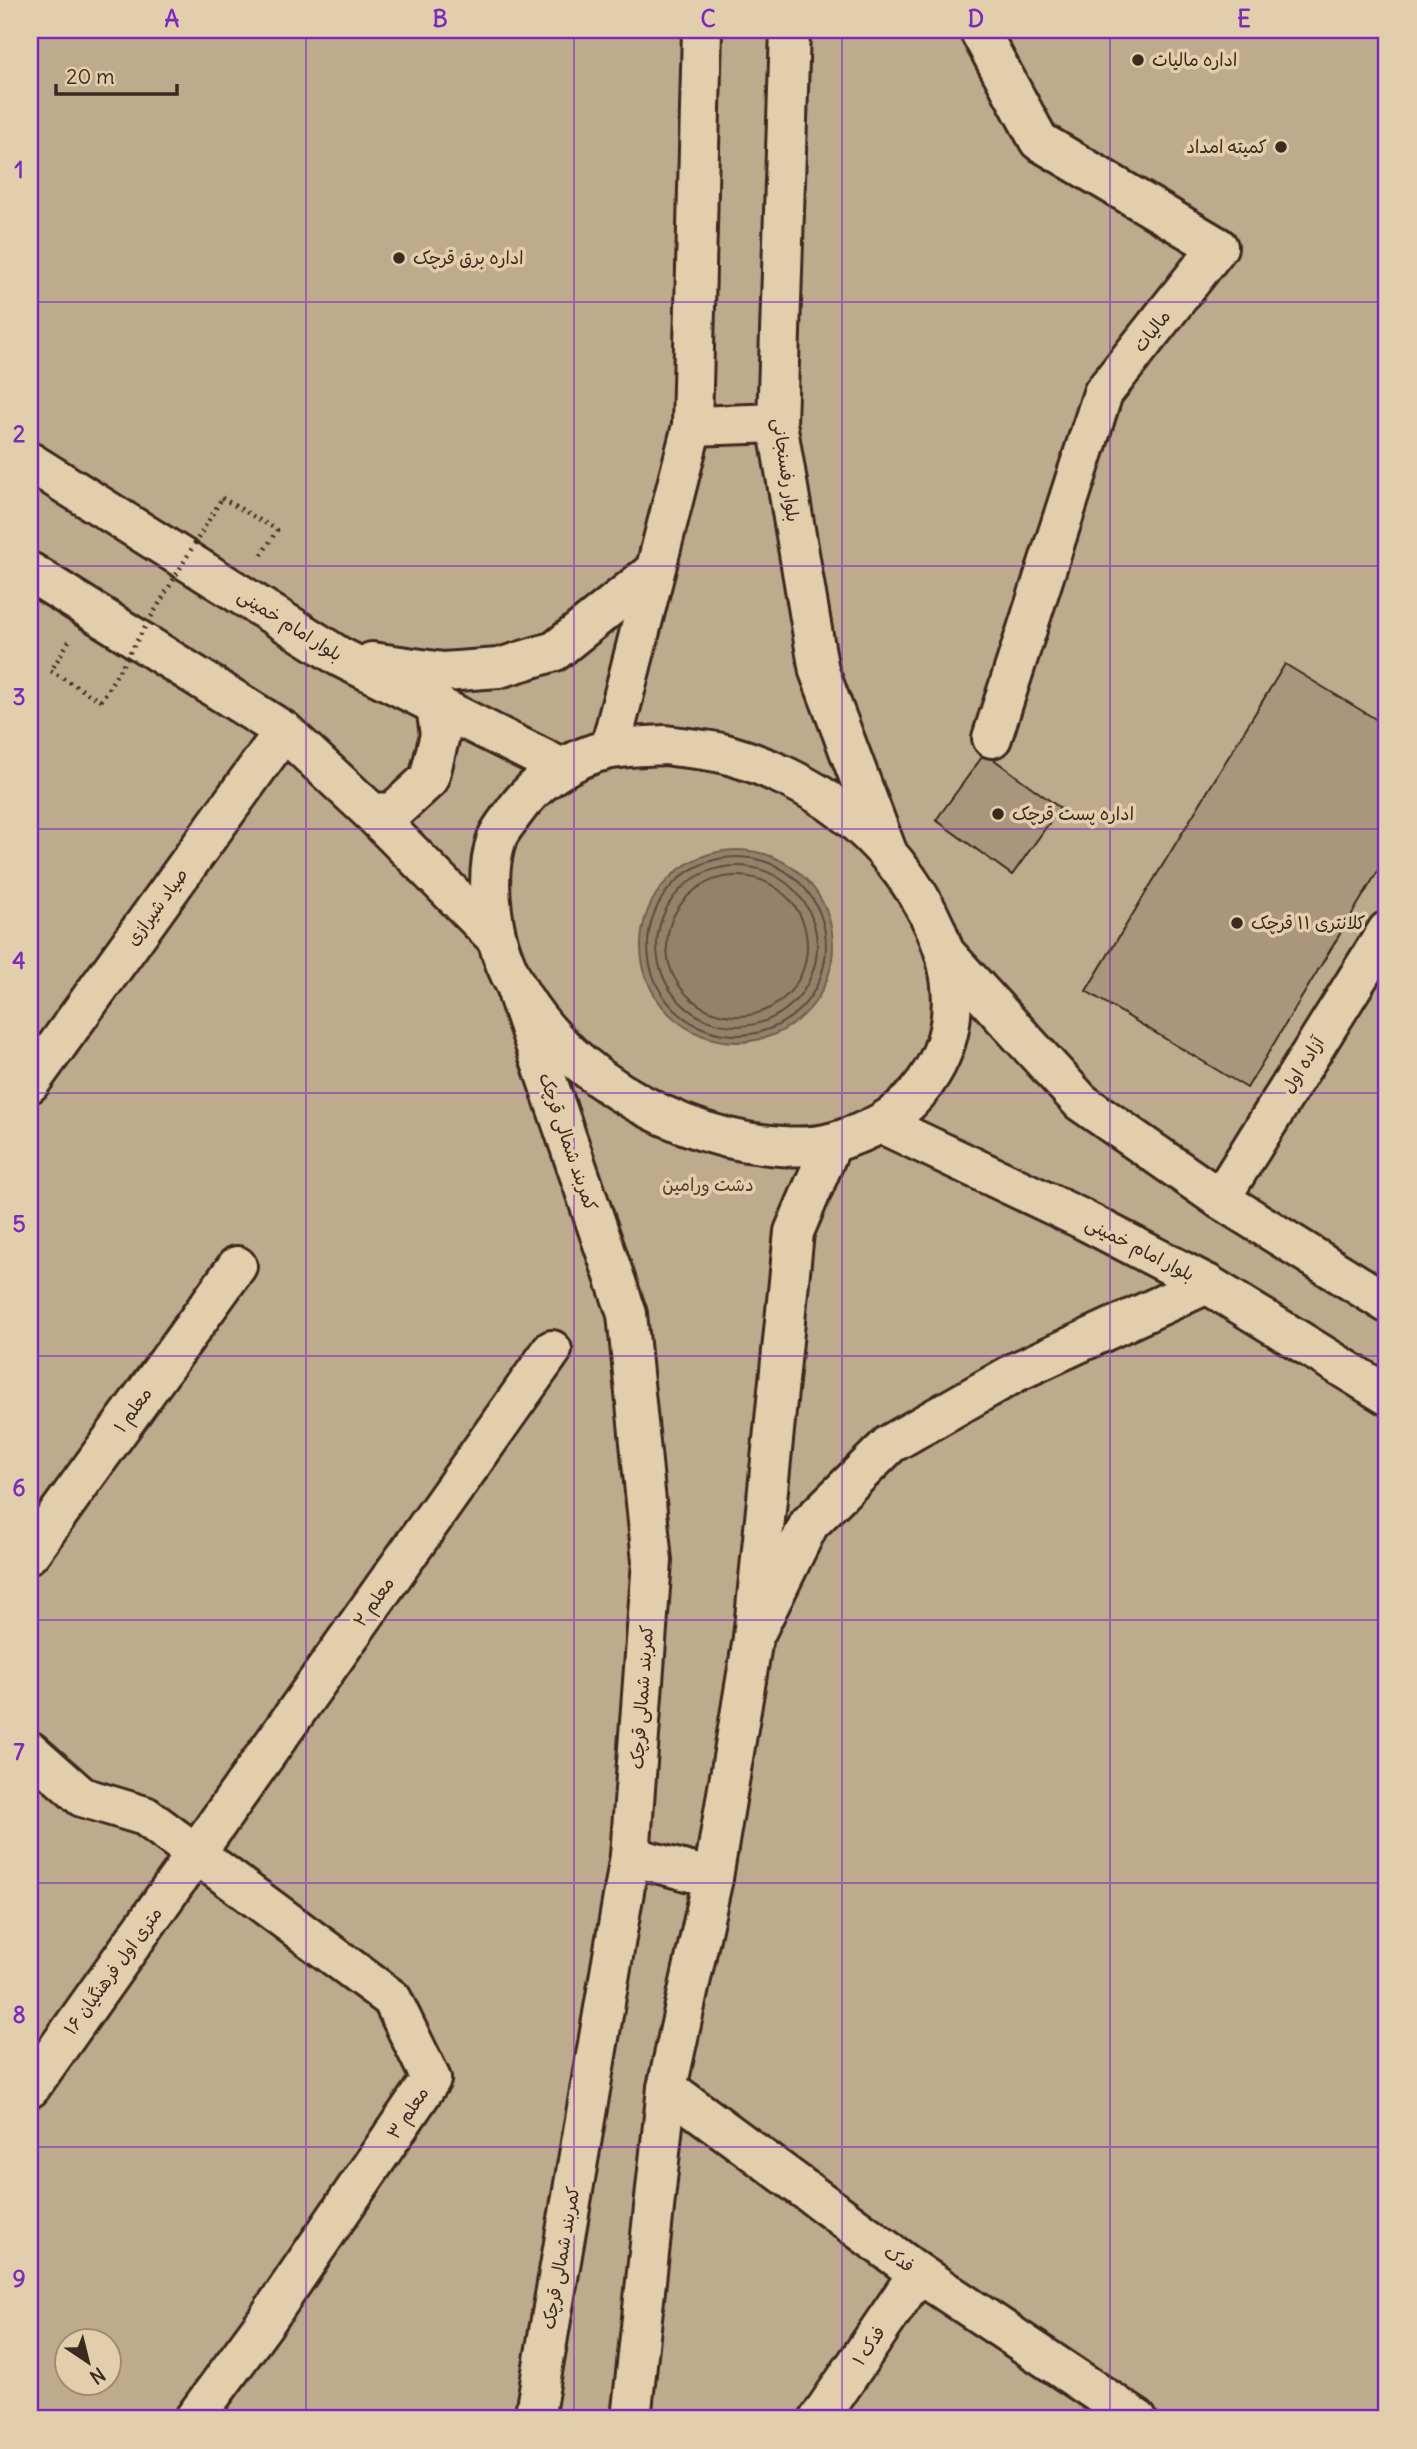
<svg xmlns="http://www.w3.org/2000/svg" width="1417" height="2449" font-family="Delius,'Playpen Sans Arabic',sans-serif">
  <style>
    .green { fill: #beaa8d; stroke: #7c6a56; stroke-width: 2; fill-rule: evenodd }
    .water { fill: #96826a; stroke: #725f4c; stroke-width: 2 }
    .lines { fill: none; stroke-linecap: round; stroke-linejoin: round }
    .shore { stroke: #5f4d3c; stroke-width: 2 }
    .building { fill: #aa967d; stroke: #3b2a1e; stroke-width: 2 }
    .street-casing { stroke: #3b2a1e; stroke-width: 44 }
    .secondary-casing { stroke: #3b2a1e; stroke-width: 44 }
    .primary-casing { stroke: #3b2a1e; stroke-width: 44 }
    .path { stroke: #3b2a1e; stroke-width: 4.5; stroke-dasharray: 2 5; stroke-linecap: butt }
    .street { stroke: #e2cdac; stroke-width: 38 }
    .secondary { stroke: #e2cdac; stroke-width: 38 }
    .primary { stroke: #e2cdac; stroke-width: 38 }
    .path-bridge { stroke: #3b2a1e; stroke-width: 4.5; stroke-dasharray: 2 5; stroke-linecap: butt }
    .grid { fill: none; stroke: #7b2cbf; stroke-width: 2; stroke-opacity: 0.55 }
    .poi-dot { fill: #3b2a1e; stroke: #e2cdac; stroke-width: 2.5 }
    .labels { text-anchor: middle; stroke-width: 7; stroke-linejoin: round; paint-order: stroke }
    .poi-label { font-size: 18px; fill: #3b2a1e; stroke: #e2cdac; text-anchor: start }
    .street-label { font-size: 18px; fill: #3b2a1e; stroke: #e2cdac }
    .park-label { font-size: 18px; fill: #4f3d2f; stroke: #e2cdac }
    .neatline { fill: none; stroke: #7b2cbf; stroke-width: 2.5 }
    .grid-label { font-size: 23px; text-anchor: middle; font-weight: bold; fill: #7b2cbf }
  </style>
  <rect width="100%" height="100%" fill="#dbc6a6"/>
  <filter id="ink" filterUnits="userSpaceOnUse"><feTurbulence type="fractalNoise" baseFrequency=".0143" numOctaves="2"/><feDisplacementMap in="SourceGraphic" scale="14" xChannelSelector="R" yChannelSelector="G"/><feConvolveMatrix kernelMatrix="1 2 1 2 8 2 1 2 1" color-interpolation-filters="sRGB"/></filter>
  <g filter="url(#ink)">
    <path class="green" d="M30 30H1387V2419H30ZM66 2340H108V2382H66Z"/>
    <circle class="water" cx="737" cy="946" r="96"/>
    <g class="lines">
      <g class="shore">
        <circle cx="737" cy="946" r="89"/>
        <circle cx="737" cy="946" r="80"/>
        <circle cx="737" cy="946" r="70"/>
      </g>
    </g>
    <g class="building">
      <path d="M1285 664 1387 726V856L1247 1088 1086 991Z"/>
      <path d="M985 753 1060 808 1012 875 936 820Z"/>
    </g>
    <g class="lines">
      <defs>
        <g id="street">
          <path d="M979 30 1039 141 1218 247 1103 393 992 738"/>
          <path d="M30 1083 284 731"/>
          <path d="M1220 1199 1387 931"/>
          <path d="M30 1553 237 1266"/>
          <path d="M30 1751 82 1797 145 1816 392 1999 431 2079 266 2321 194 2419"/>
          <path d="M667 2088 918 2273 1137 2419"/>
          <path d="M819 2419 918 2273"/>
        </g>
        <g id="secondary">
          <path d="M790 30 777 423 819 671 888 854"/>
          <path d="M692 426 777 423"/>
          <path d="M610 749 692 426 702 30"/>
          <path d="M518 995 627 1314 652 1561 630 1856 534 2419"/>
          <path d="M630 1856 713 1878"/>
          <path d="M30 2088 552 1350"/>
          <path d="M631 2419 667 2088 713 1878 753 1638 794 1232 832 1143"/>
        </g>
        <g id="primary">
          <path d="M30 462 340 657 562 768"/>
          <path d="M30 572 284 731 372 813 495 937"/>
          <path d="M372 662 443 672 499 668 555 651 653 572"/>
          <path d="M665 745C685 748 707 749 726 754 765 765 809 785 841 810 917 868 988 982 931 1074 914 1102 890 1121 860 1133 851 1136 843 1140 834 1142 806 1150 774 1146 747 1142 634 1122 505 1032 492 911 489 888 489 861 497 838 500 830 507 822 512 815 534 782 572 757 611 749 629 746 648 746 665 745Z"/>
          <path d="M372 813 393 812 429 779 440 735 436 706"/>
          <path d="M946 954 1081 1102 1220 1199 1387 1303"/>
          <path d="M882 1124 1080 1218 1207 1284 1387 1395"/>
          <path d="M753 1638 809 1524 890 1444 1016 1372 1207 1284"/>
        </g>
      </defs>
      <use href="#street" class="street-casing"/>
      <use href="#secondary" class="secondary-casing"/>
      <use href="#primary" class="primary-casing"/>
      <g class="path">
        <path d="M222 498 277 530 259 559"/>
        <path d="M69 641 51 671 101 701"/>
      </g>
      <use href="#street" class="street"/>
      <use href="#secondary" class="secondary"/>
      <use href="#primary" class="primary"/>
      <path class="path-bridge" d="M101 701 222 498"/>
    </g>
  </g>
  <path class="grid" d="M306 30V2419M574 30V2419M842 30V2419M1110 30V2419M30 302H1387M30 566H1387M30 829H1387M30 1093H1387M30 1356H1387M30 1620H1387M30 1883H1387M30 2147H1387"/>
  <g class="poi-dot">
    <circle cx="1138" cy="60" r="7"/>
    <circle cx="1281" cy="147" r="7"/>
    <circle cx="399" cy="258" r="7"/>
    <circle cx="998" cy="814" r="7"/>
    <circle cx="1237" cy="923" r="7"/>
  </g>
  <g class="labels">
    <g class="poi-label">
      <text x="1152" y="66">اداره مالیات</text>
      <text x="1267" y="153" text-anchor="end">کمیته امداد</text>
      <text x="413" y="264">اداره برق قرچک</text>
      <text x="1012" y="820">اداره پست قرچک</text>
      <text x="1251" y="929">کلانتری ۱۱ قرچک</text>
    </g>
    <g class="street-label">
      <text transform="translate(1152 331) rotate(-52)" y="6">مالیات</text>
      <text transform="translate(786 470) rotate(82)" y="6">بلوار رفسنجانی</text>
      <text transform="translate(290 625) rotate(32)" y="6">بلوار امام خمینی</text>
      <text transform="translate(157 907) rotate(-54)" y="6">صیاد شیرازی</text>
      <text transform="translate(1303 1065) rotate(-58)" y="6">آزاده اول</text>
      <text transform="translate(568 1142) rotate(71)" y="6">کمربند شمالی قرچک</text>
      <text transform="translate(1140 1249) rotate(27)" y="6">بلوار امام خمینی</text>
      <text transform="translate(133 1410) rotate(-54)" y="6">معلم ۱</text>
      <text transform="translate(374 1602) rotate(-55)" y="6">معلم ۲</text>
      <text transform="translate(642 1697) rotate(-86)" y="6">کمربند شمالی قرچک</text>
      <text transform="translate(113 1971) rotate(-54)" y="6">۱۶ متری اول فرهنگیان</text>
      <text transform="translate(408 2113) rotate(-56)" y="6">معلم ۳</text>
      <text transform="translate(561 2258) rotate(-80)" y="6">کمربند شمالی قرچک</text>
      <text transform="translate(899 2259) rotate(36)" y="6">فدک</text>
      <text transform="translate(869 2346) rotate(-56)" y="6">فدک ۱</text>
    </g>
    <g class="park-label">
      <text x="708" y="1191">دشت ورامین</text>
    </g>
  </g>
  <rect width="1417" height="2449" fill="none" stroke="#e2cdac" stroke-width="77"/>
  <g transform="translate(88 2362) rotate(145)"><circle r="33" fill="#e2cdac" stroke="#9f8c73" stroke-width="2"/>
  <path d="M0-5L12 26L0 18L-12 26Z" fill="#3b2a1e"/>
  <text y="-10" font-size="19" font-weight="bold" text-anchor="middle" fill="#3b2a1e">N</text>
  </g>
  <path d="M56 84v10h121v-10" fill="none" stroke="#3b2a1e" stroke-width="3.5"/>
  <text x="66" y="84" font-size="21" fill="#3b2a1e" stroke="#e2cdac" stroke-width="5" paint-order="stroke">20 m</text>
  <rect x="38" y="38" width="1340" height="2372" class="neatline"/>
  <g class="grid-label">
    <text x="172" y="27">A</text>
    <text x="440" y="27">B</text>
    <text x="708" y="27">C</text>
    <text x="976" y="27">D</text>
    <text x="1244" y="27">E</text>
    <text x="19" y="178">1</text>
    <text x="19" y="442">2</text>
    <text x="19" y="705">3</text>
    <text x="19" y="969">4</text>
    <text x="19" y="1232">5</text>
    <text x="19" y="1496">6</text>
    <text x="19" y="1760">7</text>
    <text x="19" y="2023">8</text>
    <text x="19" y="2287">9</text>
  </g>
</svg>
